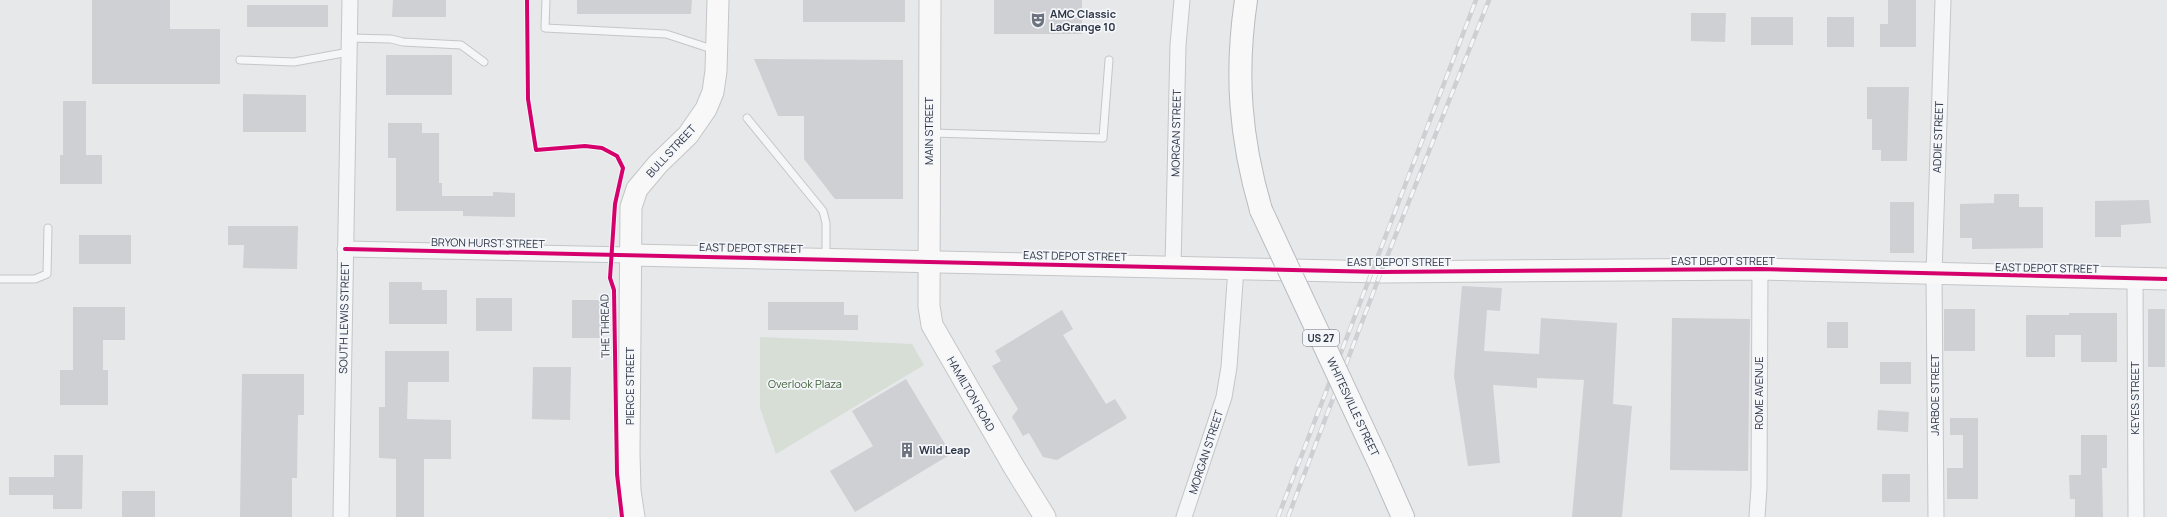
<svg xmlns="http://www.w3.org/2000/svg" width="2167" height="517" font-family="Manrope,sans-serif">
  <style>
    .green { fill: #d6ded6 }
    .building { fill: #ced0d3 }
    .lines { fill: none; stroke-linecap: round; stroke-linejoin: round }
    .lane-casing { stroke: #c4c6c8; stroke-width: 9 }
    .street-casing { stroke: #c4c6c8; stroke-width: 17 }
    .secondary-casing { stroke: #c4c6c8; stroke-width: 23 }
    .highway-casing { stroke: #b8bbbf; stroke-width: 24 }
    .lane { stroke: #f5f6f7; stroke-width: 7 }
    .street { stroke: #f5f6f7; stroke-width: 15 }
    .secondary { stroke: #f8f8f8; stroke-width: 21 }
    .highway { stroke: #f8f8f8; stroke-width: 22 }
    .rail-casing { stroke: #cecfd2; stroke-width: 4.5 }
    .rail { stroke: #f4f6f9; stroke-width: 3; stroke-dasharray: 9; stroke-linecap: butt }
    .highway-bridge-casing { stroke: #b8bbbf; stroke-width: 24; stroke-linecap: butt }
    .highway-bridge { stroke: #f8f8f8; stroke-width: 22 }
    .cycleway-casing { stroke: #f4f6f9; stroke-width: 6 }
    .cycleway { stroke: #d6006c; stroke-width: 4 }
    .labels { text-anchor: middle; stroke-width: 3.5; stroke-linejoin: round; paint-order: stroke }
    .shield { fill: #f4f6f9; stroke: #676e7b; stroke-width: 1 }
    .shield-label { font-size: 10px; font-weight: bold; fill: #2b3445 }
    .poi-label { font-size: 11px; font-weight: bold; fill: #2b3445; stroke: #f4f6f9; text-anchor: start }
    .street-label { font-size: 11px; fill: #2b3445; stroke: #f4f6f9 }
    .park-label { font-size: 11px; fill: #3f6138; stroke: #f4f6f9 }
  </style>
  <rect width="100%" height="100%" fill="#e6e8ea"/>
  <path class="green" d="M760 337 912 344 924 365 776 454 760 408Z"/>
  <g class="building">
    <path d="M92 0H170V29H220V84H92Z"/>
    <path d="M393 0H446V17H392Z"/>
    <path d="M577 0H692L691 14H577Z"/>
    <rect x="803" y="0" width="102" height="22"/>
    <rect x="994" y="0" width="88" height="34"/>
    <path d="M1888 0H1916V47H1880V24H1888Z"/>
    <rect x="247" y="5" width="81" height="22"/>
    <path d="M1691 13H1726L1725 42 1691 41Z"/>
    <rect x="1751" y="17" width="42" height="28"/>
    <rect x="1827" y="17" width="27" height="30"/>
    <rect x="386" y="55" width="66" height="40"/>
    <path d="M754 59 903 60V199H835L804 159V116H778Z"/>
    <path d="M1867 87H1909L1907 161H1881V150H1872V119H1867Z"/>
    <path d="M243 94 306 95V132H243Z"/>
    <path d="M63 101H86V155H102V184H60V155H63Z"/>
    <path d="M388 123H422V133H439V183H442V196H493V192L515 193V217L463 216V211H396V158H388Z"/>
    <path d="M1994 194H2019V207H2043V248L1972 249V238H1960V204L1994 203Z"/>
    <path d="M2149 200 2151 223 2121 225V237H2095V201Z"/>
    <rect x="1890" y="202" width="24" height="51"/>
    <path d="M228 226H298L297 269 243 268 244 245H228Z"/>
    <rect x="79" y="235" width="52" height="29"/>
    <path d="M389 282H422V290H447V324H389Z"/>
    <path d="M1462 286 1502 288 1500 311 1487 310 1484 351 1539 354 1541 318 1617 323 1613 404 1632 406 1622 517H1572L1584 380 1537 378V388L1493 385 1500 463 1468 466 1454 376Z"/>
    <rect x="476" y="298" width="36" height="33"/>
    <rect x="572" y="300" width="32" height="38"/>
    <path d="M768 302H844V315H858V330H768Z"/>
    <path d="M73 307H125V340H103V370H108V405H60V370H73Z"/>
    <rect x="1944" y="309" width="31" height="42"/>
    <rect x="2148" y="309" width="17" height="58"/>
    <path d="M1062 310 1073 329 1063 335 1106 404 1115 399 1127 418 1057 460 1043 457 1029 433 1023 436 1012 417 1018 409 992 366 1001 361 995 351Z"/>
    <path d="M2069 313H2117V362H2081V335H2055V357H2026V315H2069Z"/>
    <path d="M1672 318 1750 319 1748 471 1670 470Z"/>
    <rect x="1827" y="322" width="21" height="26"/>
    <path d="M385 351H449V382H408L407 419 451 420V459H424V517H396V459L379 458V407H385Z"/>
    <rect x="1880" y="362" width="31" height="22"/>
    <path d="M533 367H571L570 420 532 419Z"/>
    <path d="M242 374H304V415H298L297 478H292V517H240Z"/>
    <path d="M906 379 951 454 855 512 830 471 873 446 852 411Z"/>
    <path d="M1878 410 1909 412 1908 432 1877 430Z"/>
    <path d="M1950 418H1978V499H1947V468H1963V435H1950Z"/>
    <path d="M2081 435H2107V468H2102L2103 517H2075V499H2070L2069 475H2081Z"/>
    <path d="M54 455H83L82 509H53V495H9V477H54Z"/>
    <rect x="1882" y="474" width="28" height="28"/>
    <rect x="122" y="491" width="33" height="26"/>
  </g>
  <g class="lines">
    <defs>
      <g id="lane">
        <path d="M546 0 545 28 666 34 715 50"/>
        <path d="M349 38 391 39 403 42 461 45 484 62"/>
        <path d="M240 60 294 62 349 52"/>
        <path d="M747 118 823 211 826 223V259"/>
        <path d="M932 133 1103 138 1109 60"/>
        <path d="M0 279H35L47 274 48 228"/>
      </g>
      <g id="street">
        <path d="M345 249 631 255"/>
        <path d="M1173 267 1178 45 1182 0"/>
        <path d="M2135 279 2136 517"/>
        <path d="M341 517 350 0"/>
        <path d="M1184 517 1224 397 1229 367 1236 268"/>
        <path d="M1757 517 1759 487 1760 269"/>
        <path d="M1936 517 1934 274 1943 0"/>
      </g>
      <g id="secondary">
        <path d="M930 0 929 306 932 325 1014 467 1045 517"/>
        <path d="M631 255 1381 272 1760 269 2167 279"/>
        <path d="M634 517 630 491 629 453 631 207 637 189 658 164 688 135 706 109 713 92 716 71 718 0"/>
      </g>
      <g id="highway">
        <path d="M1246 0C1235 74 1240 138 1261 210"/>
        <path d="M1381 467 1403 517"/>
      </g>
    </defs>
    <use href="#lane" class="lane-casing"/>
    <use href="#street" class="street-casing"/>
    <use href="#secondary" class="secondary-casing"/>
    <use href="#highway" class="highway-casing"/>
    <use href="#lane" class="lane"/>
    <use href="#street" class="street"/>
    <use href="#secondary" class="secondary"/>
    <use href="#highway" class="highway"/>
    <defs>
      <g id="rail">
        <path d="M1278 517 1476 0"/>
        <path d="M1288 517 1381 272 1489 0"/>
      </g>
    </defs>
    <use href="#rail" class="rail-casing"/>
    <use href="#rail" class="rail"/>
    <defs>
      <path id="highway-bridge" d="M1261 210 1381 467"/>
    </defs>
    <use href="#highway-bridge" class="highway-bridge-casing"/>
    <use href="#highway-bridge" class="highway-bridge"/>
    <defs>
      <g id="cycleway">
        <path d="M527 0 528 99 536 150 585 146 602 148 617 156 623 168 615 204 610 278 614 290 617 474 622 517"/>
        <path d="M345 249 1381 272 1760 269 2167 279"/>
      </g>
    </defs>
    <use href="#cycleway" class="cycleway-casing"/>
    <use href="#cycleway" class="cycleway"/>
  </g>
  <defs>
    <symbol id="theatre-bare" viewBox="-9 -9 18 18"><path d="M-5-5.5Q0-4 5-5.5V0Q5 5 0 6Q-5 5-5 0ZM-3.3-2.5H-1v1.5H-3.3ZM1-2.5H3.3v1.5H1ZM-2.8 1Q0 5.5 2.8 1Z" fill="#6c737f" stroke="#f4f6f9" stroke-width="2.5" paint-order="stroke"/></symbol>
    <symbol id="building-bare" viewBox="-9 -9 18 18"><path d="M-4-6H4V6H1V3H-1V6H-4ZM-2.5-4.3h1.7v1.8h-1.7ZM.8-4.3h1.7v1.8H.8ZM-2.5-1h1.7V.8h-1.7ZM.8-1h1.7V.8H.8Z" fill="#6c737f" stroke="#f4f6f9" stroke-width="2.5" paint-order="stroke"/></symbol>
  </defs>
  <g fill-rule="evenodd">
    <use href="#theatre-bare" x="1027" y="9" width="22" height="22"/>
    <use href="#building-bare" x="896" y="439" width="22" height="22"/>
  </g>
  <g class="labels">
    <rect class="shield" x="1303" y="330" width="36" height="16" rx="3"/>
    <g class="shield-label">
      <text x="1321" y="342">US 27</text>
    </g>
    <g class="poi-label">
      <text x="1050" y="18">AMC Classic<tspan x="1050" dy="13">LaGrange 10</tspan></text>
      <text x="919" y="454">Wild Leap</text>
    </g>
    <g class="street-label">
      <text transform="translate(929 131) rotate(-90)" y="4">MAIN STREET</text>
      <text transform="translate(1176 133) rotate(-89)" y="4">MORGAN STREET</text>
      <text transform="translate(1938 137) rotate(-88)" y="4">ADDIE STREET</text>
      <text transform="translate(671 151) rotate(-47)" y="4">BULL STREET</text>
      <text transform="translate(488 243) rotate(1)" y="4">BRYON HURST STREET</text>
      <text transform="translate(751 248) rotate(1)" y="4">EAST DEPOT STREET</text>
      <text transform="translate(1075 256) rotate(1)" y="4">EAST DEPOT STREET</text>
      <text x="1723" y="265">EAST DEPOT STREET</text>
      <text x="1399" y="266">EAST DEPOT STREET</text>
      <text transform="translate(2047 268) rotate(1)" y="4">EAST DEPOT STREET</text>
      <text transform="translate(344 318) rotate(-89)" y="4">SOUTH LEWIS STREET</text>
      <text transform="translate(605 326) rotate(-91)" y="4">THE THREAD</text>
      <text transform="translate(630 386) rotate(-90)" y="4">PIERCE STREET</text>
      <text transform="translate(1759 393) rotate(-90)" y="4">ROME AVENUE</text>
      <text transform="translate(971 394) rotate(60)" y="4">HAMILTON ROAD</text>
      <text transform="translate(1935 395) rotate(-90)" y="4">JARBOE STREET</text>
      <text transform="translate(2135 398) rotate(-90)" y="4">KEYES STREET</text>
      <text transform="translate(1353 407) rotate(65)" y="4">WHITESVILLE STREET</text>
      <text transform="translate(1206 452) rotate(-72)" y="4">MORGAN STREET</text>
    </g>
    <g class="park-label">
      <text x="805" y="388">Overlook Plaza</text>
    </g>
  </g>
</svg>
